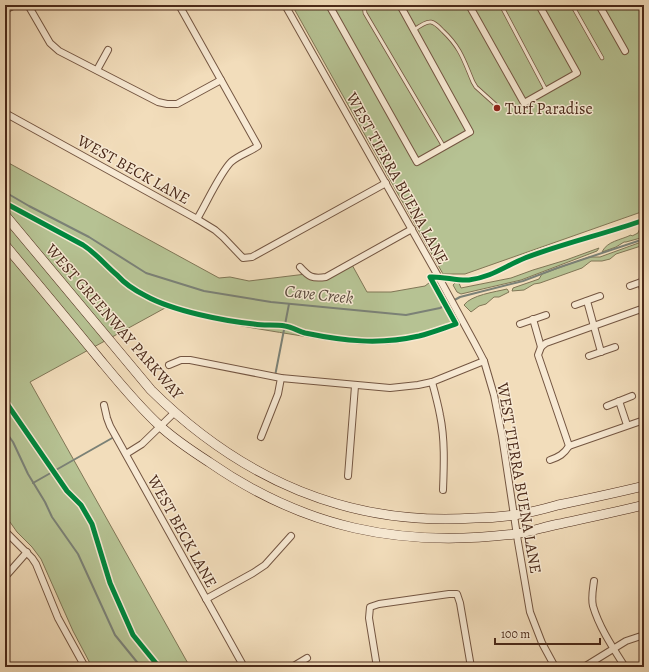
<svg xmlns="http://www.w3.org/2000/svg" width="649" height="672" font-family="Alegreya,serif">
  <style>
    .green { fill: #b6c293; stroke: #807656 }
    .lines { fill: none; stroke-linecap: round; stroke-linejoin: round }
    .stream { stroke: #7b8176; stroke-width: 2 }
    .service-casing { stroke: #745642; stroke-width: 4.5 }
    .minor-casing { stroke: #745642; stroke-width: 8 }
    .secondary-casing { stroke: #4a2919; stroke-width: 10 }
    .service { stroke: #f7e9d3; stroke-width: 3 }
    .minor { stroke: #f7e9d3; stroke-width: 6 }
    .secondary { stroke: #f7e9d3; stroke-width: 9 }
    .cycleway-casing { stroke: #f7e9d3; stroke-width: 8 }
    .cycleway { stroke: #00873e; stroke-width: 5 }
    .poi-dot { fill: #8f2418; stroke: #f7e9d3; stroke-width: 1.5 }
    .labels { text-anchor: middle; stroke-width: 3; stroke-linejoin: round; paint-order: stroke }
    .poi-label { font-size: 16px; fill: #4a2919; stroke: #f7e9d3; text-anchor: start }
    .street-label { font-size: 16px; fill: #4a2919; stroke: #f7e9d3 }
    .water-label { font-size: 17px; font-style: italic; fill: #5e4e40; stroke: #f7e9d3 }
  </style>
  <rect width="100%" height="100%" fill="#f2ddbb"/>
  <filter id="stains"><feTurbulence type="fractalNoise" baseFrequency=".005" numOctaves="4"/><feColorMatrix values="0 0 0 0 .2 0 0 0 0 .09 0 0 0 0 .02 0 0 0 .5 -.17"/></filter>
  <radialGradient id="worn" r=".72"><stop offset=".6" stop-color="#630" stop-opacity="0"/><stop offset="1" stop-color="#630" stop-opacity=".3"/></radialGradient>
  <g class="green">
    <path d="M292 5H644V211L465 274H443Z"/>
    <path d="M5 161 219 278 230 277 249 281 306 274 316 279 351 263 367 292H391L425 286 438 276 464 323C439 332 414 342 387 344 356 346 327 340 296 335 252 328 208 321 165 308L30 382 190 667H92L73 631 41 559 32 547 17 532 5 515Z"/>
    <path d="M644 227V237L626 242H624L616 247 602 252C607 241 621 240 631 235L632 236 638 233 640 228Z"/>
    <path d="M644 241V245L616 254 610 259 602 261H591L582 268 540 283 534 284 524 290 512 291 513 288 539 279 542 274 589 257H600Z"/>
    <path d="M599 248 597 251 521 280 461 294 457 292 453 285 456 282 459 283 461 288 511 278 533 270 566 260Z"/>
    <path d="M507 289 509 292 499 297H494L486 304 479 306 471 312 464 305C471 295 495 292 507 289Z"/>
  </g>
  <g class="lines">
    <g class="stream">
      <path d="M5 192 29 206 89 237 146 273 204 291 271 302 406 315 440 308 460 297 523 281 557 268 644 239"/>
      <path d="M275 376 289 304"/>
      <path d="M5 431 13 442 28 474 45 502 52 517 78 554 115 635 141 667"/>
      <path d="M33 483 114 437"/>
    </g>
    <defs>
      <g id="service">
        <path d="M364 5 365 13 444 147"/>
        <path d="M501 5 546 90"/>
        <path d="M572 5 602 58"/>
        <path d="M414 30C418 27 426 21 431 22 436 23 440 28 443 31 461 48 464 61 473 82L476 87 496 105"/>
      </g>
      <g id="minor">
        <path d="M28 5 50 43 59 51 158 102 167 104H177L221 80"/>
        <path d="M179 5 258 146C250 152 239 155 231 162 220 173 206 204 197 219"/>
        <path d="M285 5 438 276 474 342 484 361 494 395 502 436 518 542 530 612 542 643 555 667"/>
        <path d="M329 5 417 162 470 132 400 5"/>
        <path d="M469 5 524 103 577 73 539 5"/>
        <path d="M599 5 625 51"/>
        <path d="M5 10 15 5"/>
        <path d="M97 70 108 50"/>
        <path d="M5 113 197 219 215 230 223 237 243 258 252 257 386 183"/>
        <path d="M300 267C309 277 312 279 326 277L412 229"/>
        <path d="M641 282 644 293"/>
        <path d="M630 286 644 281"/>
        <path d="M587 301 601 352"/>
        <path d="M575 305 600 296"/>
        <path d="M533 319 541 347 538 355 569 446"/>
        <path d="M520 324 546 315"/>
        <path d="M541 347 546 343 644 308"/>
        <path d="M589 356 615 347"/>
        <path d="M169 365 181 360H190L281 378 390 388 418 385 432 382 484 361"/>
        <path d="M432 382C435 393 438 404 440 415 445 439 444 465 443 490"/>
        <path d="M619 401 627 425"/>
        <path d="M104 405 107 418 110 426 244 667"/>
        <path d="M607 406 632 396"/>
        <path d="M261 437 278 394 281 378"/>
        <path d="M126 454 142 444 175 412"/>
        <path d="M550 460C559 457 564 454 569 446L644 420"/>
        <path d="M348 476 355 386"/>
        <path d="M5 531 32 558 36 564 58 618 85 667"/>
        <path d="M5 577 27 552"/>
        <path d="M594 581C593 589 591 598 593 606 599 627 613 648 625 667"/>
        <path d="M206 599 253 573 265 565 291 536"/>
        <path d="M292 667 307 658"/>
        <path d="M377 667 369 618 370 607 379 604 449 594H457L460 603 471 667"/>
        <path d="M584 667 626 641 644 635"/>
      </g>
      <g id="secondary">
        <path d="M5 215 151 390C240 478 348 527 475 518 488 518 501 517 514 515 529 513 544 509 558 505 587 499 615 493 644 486"/>
        <path d="M5 245C36 282 67 319 97 356 117 380 137 405 160 426 175 440 192 451 209 462 304 528 400 548 515 534 529 532 544 527 559 524 587 518 616 512 644 505"/>
      </g>
    </defs>
    <use href="#service" class="service-casing"/>
    <use href="#minor" class="minor-casing"/>
    <use href="#secondary" class="secondary-casing"/>
    <use href="#service" class="service"/>
    <use href="#minor" class="minor"/>
    <use href="#secondary" class="secondary"/>
    <defs>
      <g id="cycleway">
        <path d="M5 203 83 245C97 254 105 265 117 275 125 284 136 291 146 296 173 311 224 321 254 324 264 326 275 324 285 326 292 327 298 331 305 333 344 341 379 345 419 336 431 333 444 328 456 324L430 277C443 276 456 281 469 280 492 277 505 266 525 258 564 243 605 234 644 220"/>
        <path d="M5 401 67 491 81 505 92 524 110 583 133 635 159 667"/>
      </g>
    </defs>
    <use href="#cycleway" class="cycleway-casing"/>
    <use href="#cycleway" class="cycleway"/>
  </g>
  <circle class="poi-dot" cx="497" cy="108" r="4"/>
  <g class="labels">
    <g class="poi-label">
      <text x="505" y="114">Turf Paradise</text>
    </g>
    <g class="street-label">
      <text transform="translate(134 169) rotate(29)" y="6">WEST BECK LANE</text>
      <text transform="translate(398 178) rotate(61)" y="6">WEST TIERRA BUENA LANE</text>
      <text transform="translate(115 321) rotate(49)" y="6">WEST GREENWAY PARKWAY</text>
      <text transform="translate(520 478) rotate(80)" y="6">WEST TIERRA BUENA LANE</text>
      <text transform="translate(183 531) rotate(61)" y="6">WEST BECK LANE</text>
    </g>
    <g class="water-label">
      <text transform="translate(319 294) rotate(6)" y="6">Cave Creek</text>
    </g>
  </g>
  <rect width="649" height="672" fill="none" stroke="#f2ddbb" stroke-width="20"/>
  <rect x="6" y="6" width="637" height="660" fill="none" stroke="#4a2919" stroke-width="2"/>
  <rect x="10" y="10" width="629" height="652" fill="none" stroke="#4a2919"/>
  <path d="M495 638v6h105v-6" fill="none" stroke="#4a2919" stroke-width="2"/>
  <text x="501" y="638" font-size="12" fill="#4a2919" stroke="#f7e9d3" stroke-width="3" paint-order="stroke">100 m</text>
  <rect width="100%" height="100%" filter="url(#stains)"/>
  <rect width="100%" height="100%" fill="url(#worn)"/>
</svg>
